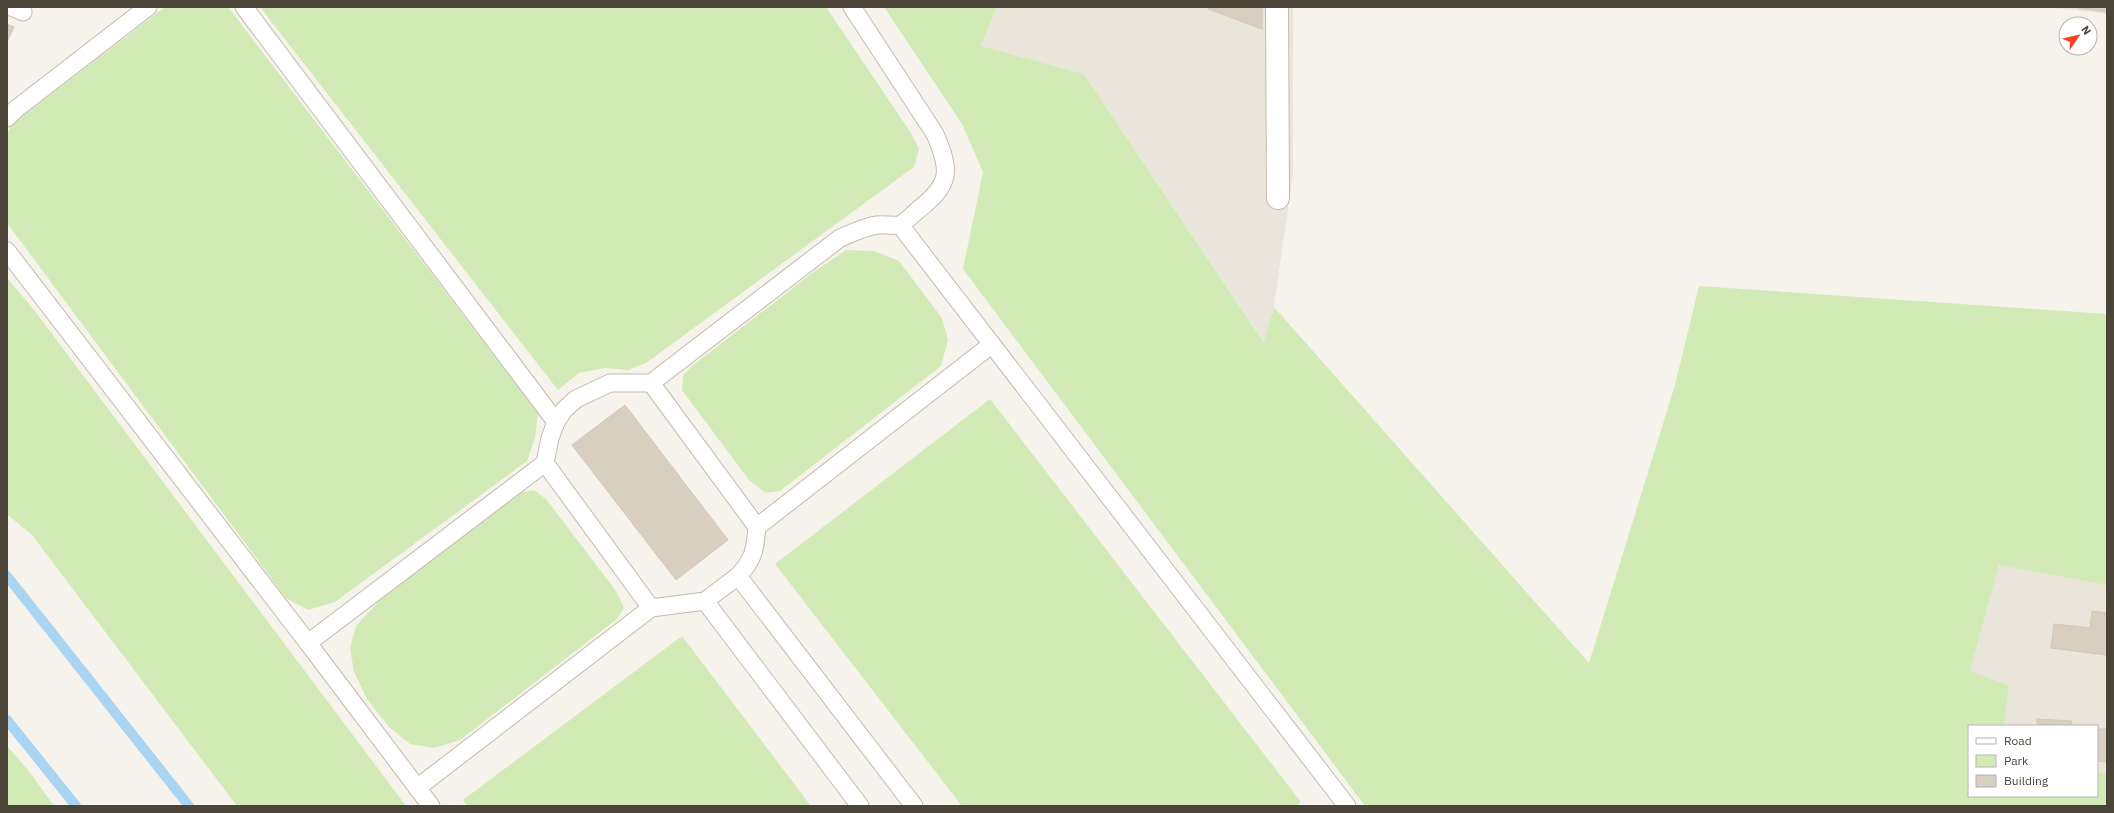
<svg xmlns="http://www.w3.org/2000/svg" width="2114" height="813" font-family="'IBM Plex Sans',sans-serif">
  <style>
    .residential { fill: #eae5da }
    .green { fill: #d2eab5 }
    .lines { fill: none; stroke-linecap: round; stroke-linejoin: round }
    .stream { stroke: #a9d4f2; stroke-width: 10 }
    .building { fill: #d8cfc1; stroke: #d3c7b4 }
    .lane-casing { stroke: #c2bbae; stroke-width: 19 }
    .street-casing { stroke: #c2bbae; stroke-width: 24 }
    .lane { stroke: #fff; stroke-width: 17 }
    .street { stroke: #fff; stroke-width: 22 }
  </style>
  <rect width="100%" height="100%" fill="#f6f3ec"/>
  <g class="residential">
    <path d="M997 7H1293V173L1274 307 1265 344 1084 74 981 46Z"/>
    <path d="M2045 7H2107V14Z"/>
    <path d="M1999 564 2107 585V773L2097 772V726H2004L2009 685 1970 671Z"/>
  </g>
  <g class="green">
    <path d="M165 7H228L538 413 535 438 527 461 335 602 308 610 286 598 7 223V134L12 124Z"/>
    <path d="M260 7H826L911 133 919 149 914 167 646 363 628 370 606 368 579 373 558 390Z"/>
    <path d="M884 7H997L981 46 1084 74 1264 343 1274 307 1589 663 1675 385 1699 286 2107 314V585L1999 565 1970 671 2009 685 2004 726H1969V796H2097V772L2107 773V806H1365L963 269 983 172 962 124Z"/>
    <path d="M846 250 874 251 899 261 942 318 948 340 941 366 780 491 766 493 749 480 682 390 683 376 692 366 811 274Z"/>
    <path d="M7 278 34 310 406 806H237L32 535 7 514Z"/>
    <path d="M990 399 1301 802 1296 806H962L775 564Z"/>
    <path d="M534 490 546 499 616 591 624 608 617 619 460 740 434 748 410 744 389 727 367 699 354 672 350 648 356 626 380 600 519 493Z"/>
    <path d="M682 636 811 806H467L463 800Z"/>
    <path d="M7 746 28 770 54 806H7Z"/>
  </g>
  <g class="lines">
    <g class="stream">
      <path d="M7 576 189 806"/>
      <path d="M7 720 76 806"/>
    </g>
  </g>
  <g class="building">
    <path d="M1208 7H1262V29L1208 9Z"/>
    <path d="M2078 7H2107V12L2078 8Z"/>
    <path d="M7 24 14 27 7 42Z"/>
    <path d="M625 405 728 540 676 580 572 445Z"/>
    <path d="M2092 611 2107 613V655L2051 648 2054 624 2090 628Z"/>
    <path d="M2037 719 2072 721 2071 726H2037Z"/>
    <path d="M2097 729H2107V762L2097 761Z"/>
  </g>
  <g class="lines">
    <defs>
      <g id="lane">
        <path d="M11 7 23 12"/>
        <path d="M244 7 556 422"/>
        <path d="M7 118 16 109 148 7"/>
        <path d="M900 225 1347 806"/>
        <path d="M7 251 308 643"/>
        <path d="M651 383 757 527"/>
        <path d="M545 463 651 608"/>
        <path d="M705 601 860 806"/>
        <path d="M417 788 651 608 705 601 738 576"/>
        <path d="M431 806 308 643 545 463 550 438 556 422 564 410 576 399 610 383H651L840 238C852 233 864 227 877 225 884 224 892 226 899 225 905 223 913 214 918 210 951 184 951 171 935 134L852 7"/>
        <path d="M914 806 738 576C754 559 755 550 757 527L991 345"/>
      </g>
      <path id="street" d="M1277 7 1278 198"/>
    </defs>
    <use href="#lane" class="lane-casing"/>
    <use href="#street" class="street-casing"/>
    <use href="#lane" class="lane"/>
    <use href="#street" class="street"/>
  </g>
  <rect width="2114" height="813" fill="none" stroke="#4b4439" stroke-width="16"/>
  <rect x="1968" y="725" width="130" height="72" fill="#ffffff" stroke="#b7b4b0"/>
  <rect x="1976" y="738" width="20" height="6" fill="#ffffff" stroke="#b7b4b0"/>
  <text x="2004" y="745" font-size="12" fill="#4b4439">Road</text>
  <rect x="1976" y="755" width="20" height="12" fill="#d2eab5" stroke="#b7b4b0"/>
  <text x="2004" y="765" font-size="12" fill="#4b4439">Park</text>
  <rect x="1976" y="775" width="20" height="12" fill="#d8cfc1" stroke="#b7b4b0"/>
  <text x="2004" y="785" font-size="12" fill="#4b4439">Building</text>
  <g transform="translate(2078 36) rotate(55)"><circle r="19" fill="#ffffff" stroke="#b7b4b0"/>
  <path d="M0-3L7 15L0 10L-7 15Z" fill="#fc3f1d"/>
  <text y="-6" font-size="11" font-weight="bold" text-anchor="middle" fill="#4b4439">N</text>
  </g>
</svg>
